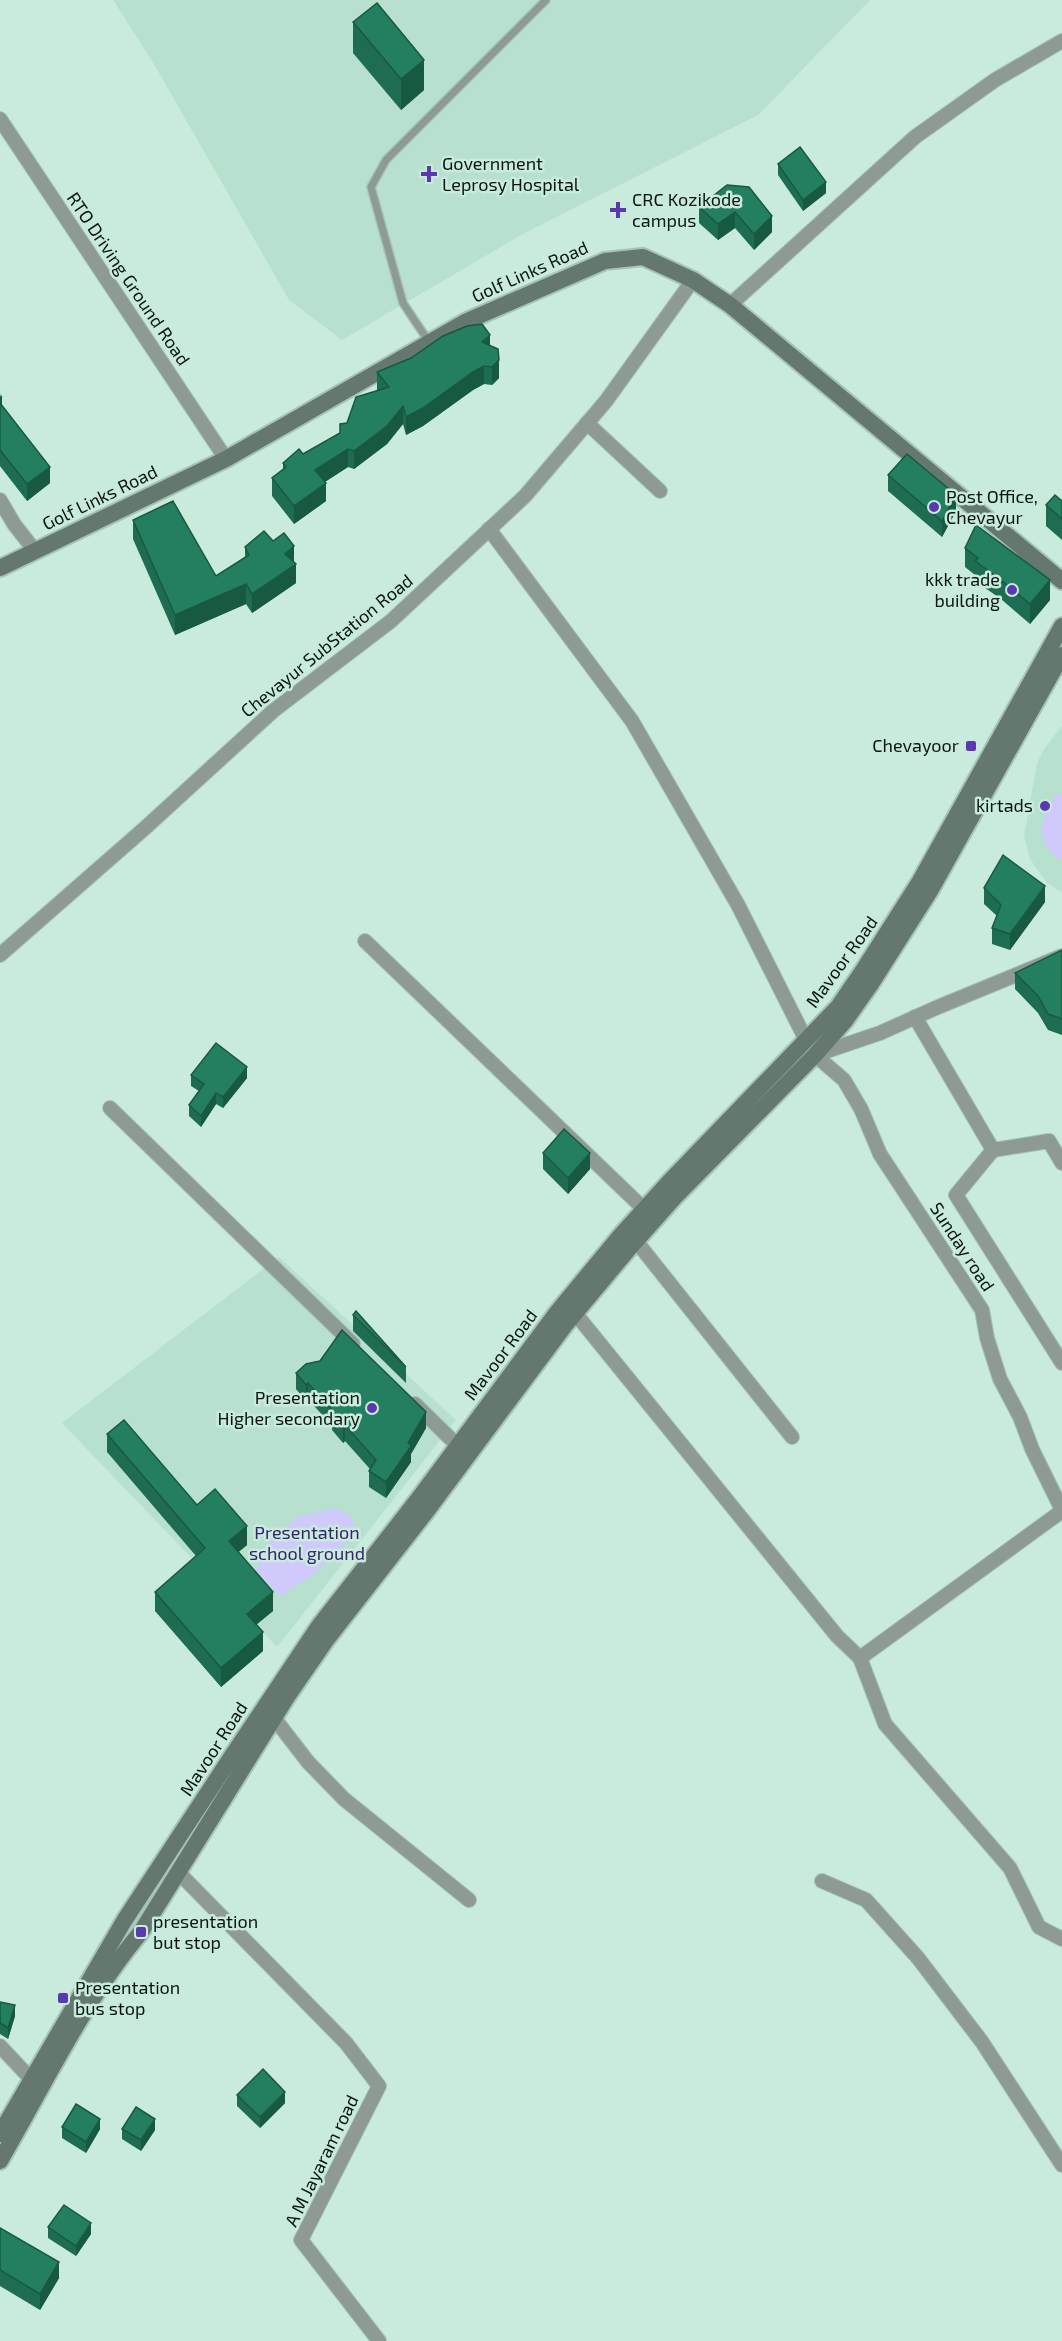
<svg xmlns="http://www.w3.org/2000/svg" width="1062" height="2341" font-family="'Exo 2',sans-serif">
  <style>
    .built { fill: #b7e1ce }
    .green { fill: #cfc9fc }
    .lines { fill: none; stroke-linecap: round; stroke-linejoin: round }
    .service-casing { stroke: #a6c4b6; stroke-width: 10 }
    .minor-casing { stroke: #a6c4b6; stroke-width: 16 }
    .secondary-casing { stroke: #a6c4b6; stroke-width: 20 }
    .service { stroke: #8d9b94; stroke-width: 7 }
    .minor { stroke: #8d9b94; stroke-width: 14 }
    .secondary { stroke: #64786f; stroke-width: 16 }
    .wall { fill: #1e6d52 }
    .shaded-wall { fill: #185942 }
    .building { fill: #237f5f; stroke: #185942; stroke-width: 1.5 }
    .poi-dot { fill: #5a38b0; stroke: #c9ebdb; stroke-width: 2 }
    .labels { text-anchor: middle; stroke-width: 5; stroke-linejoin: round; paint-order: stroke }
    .poi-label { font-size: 18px; fill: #091510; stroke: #c9ebdb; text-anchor: start }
    .street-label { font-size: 18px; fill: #091510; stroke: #c9ebdb }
    .park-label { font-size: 18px; fill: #372070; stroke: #c9ebdb }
  </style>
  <rect width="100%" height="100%" fill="#c9ebdb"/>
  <g class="built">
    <path d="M113 0H870L758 115 523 234 342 340 289 300 154 64Z"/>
    <path d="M1062 726V892L1047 883 1030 859 1024 836 1037 763 1044 749Z"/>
    <path d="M279 1257 456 1420 277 1647 62 1423Z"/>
  </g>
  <g class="green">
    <path d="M1062 794V861C1033 841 1040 823 1055 795Z"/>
    <path d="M336 1508 354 1519 351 1539 314 1574 280 1596 256 1571 269 1541 297 1517Z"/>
  </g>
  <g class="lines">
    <defs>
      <path id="service" d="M429 342 403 303 371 187 386 160 546 0"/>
      <g id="minor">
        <path d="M0 119 226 459"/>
        <path d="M730 305 915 137 995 80 1062 41"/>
        <path d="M587 423 660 491"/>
        <path d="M0 500 14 524 35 551"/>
        <path d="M489 529 632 721 738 905 806 1040"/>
        <path d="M365 941 644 1209"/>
        <path d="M0 955 145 828 273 711 391 621 525 496 606 401 693 280"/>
        <path d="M1062 956 938 1007 880 1033 815 1055 844 1080 861 1109 880 1154 982 1310 987 1338 1000 1379 1020 1417 1032 1449 1062 1510"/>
        <path d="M915 1017 993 1150 1049 1141 1062 1163"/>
        <path d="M110 1108 353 1344"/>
        <path d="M993 1150 956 1195 1062 1363"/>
        <path d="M636 1241 792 1437"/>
        <path d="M575 1313 837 1636 860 1658 1062 1511"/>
        <path d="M415 1404 458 1446"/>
        <path d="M860 1658 885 1724 1010 1868 1039 1927 1062 1939"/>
        <path d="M274 1718 308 1762 344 1799 469 1900"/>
        <path d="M178 1872 346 2043 379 2086 301 2240 379 2341"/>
        <path d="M822 1881 866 1900 918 1958 982 2042 1062 2165"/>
        <path d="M0 2046 31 2079"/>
      </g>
      <g id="secondary">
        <path d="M0 568 226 459 467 321 605 261 643 257 693 280 730 305 1062 581"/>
        <path d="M0 2134 124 1921 230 1759 319 1626 419 1498 558 1311 620 1236 668 1183 838 1007 862 972 920 881 1062 626"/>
        <path d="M0 2161C44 2085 85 1999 141 1932L287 1697 327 1639 426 1512 566 1324 627 1251 674 1198 815 1055 845 1021 871 984 930 891 1062 655"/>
      </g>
    </defs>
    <use href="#service" class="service-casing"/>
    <use href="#minor" class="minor-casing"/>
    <use href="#secondary" class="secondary-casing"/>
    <use href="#service" class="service"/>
    <use href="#minor" class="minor"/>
    <use href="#secondary" class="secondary"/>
  </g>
  <g class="wall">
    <path d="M353 22 424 90 401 110 353 53Z"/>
    <path d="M778 164 826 193 803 211 778 175Z"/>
    <path d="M727 185 772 232 754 250 735 228 718 240 699 223V207Z"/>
    <path d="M490 345 499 378 492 385 484 384 473 390 423 426 406 435 403 424 387 444 354 469 348 467 325 482 326 501 294 524 272 496V478L283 470V463L303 454 340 433 347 423 377 391V372Z"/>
    <path d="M0 393 2 406 50 483 27 501 0 466Z"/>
    <path d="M888 475 956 511 942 537 888 491Z"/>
    <path d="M1062 501V540L1046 526V505Z"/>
    <path d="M133 520 216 576 245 557V547L273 541 294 562 296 583 252 613 246 604 175 635 133 539Z"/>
    <path d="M965 548 1050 600 1030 624 1001 599 975 581V575L965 567Z"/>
    <path d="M984 888 1045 902 1010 950 992 944V928L997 916 984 904Z"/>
    <path d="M1062 950V1035L1048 1030 1038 1013 1015 989V973Z"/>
    <path d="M191 1075 247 1078 223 1108 216 1104 201 1127 189 1116V1105L199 1091 191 1086Z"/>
    <path d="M543 1153 590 1169 568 1194 543 1169Z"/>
    <path d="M353 1315 406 1367V1383L353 1331Z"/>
    <path d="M296 1373 426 1428 411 1454V1462L386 1498 369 1487V1471L370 1469 345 1441 343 1443 332 1430V1426L308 1399 306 1401 296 1389Z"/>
    <path d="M107 1434 247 1545 238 1552 273 1611 256 1625 263 1651 221 1687 155 1611V1592L196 1556 107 1452Z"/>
    <path d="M0 2002 15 2016 8 2039 0 2034Z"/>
    <path d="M237 2095 285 2103 260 2128 237 2106Z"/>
    <path d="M62 2127 100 2129 86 2153 62 2138Z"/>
    <path d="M122 2129 155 2130 141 2151 122 2139Z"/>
    <path d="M48 2227 91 2234 76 2256 48 2238Z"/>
    <path d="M0 2228 59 2278 40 2310 0 2286Z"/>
  </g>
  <g class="shaded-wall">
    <path d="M424 60V90L401 110V79Z"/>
    <path d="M826 182V193L803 211V200Z"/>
    <path d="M735 212V228L718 240V224Z"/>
    <path d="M772 216V232L754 250V234Z"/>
    <path d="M490 335V353L482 342Z"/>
    <path d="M499 360V378L492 385V367Z"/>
    <path d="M484 366V384L473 390 423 426 406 435V417L473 372Z"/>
    <path d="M2 395V411L0 413V397Z"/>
    <path d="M403 406V424L387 444 354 469V451Z"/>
    <path d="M348 449V467L315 488V470Z"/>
    <path d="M50 467V483L27 501V484Z"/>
    <path d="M326 483V501L294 524V506Z"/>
    <path d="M956 495V511L942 537V521Z"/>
    <path d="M294 546V565L296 564V583L252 613V594L285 554Z"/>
    <path d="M1050 580V600L1030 624V604Z"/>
    <path d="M246 584V604L175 635V615Z"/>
    <path d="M1045 886V902L1010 950V934Z"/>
    <path d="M247 1067V1078L223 1108V1097Z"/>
    <path d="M216 1093V1104L201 1127V1116Z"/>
    <path d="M590 1153V1169L568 1194V1178Z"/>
    <path d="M308 1383V1399L306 1401V1385Z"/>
    <path d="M426 1412V1428L411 1454V1462L386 1498V1482L408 1443Z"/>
    <path d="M345 1425V1441L343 1443V1427Z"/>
    <path d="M247 1526V1545L229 1560V1541Z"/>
    <path d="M273 1592V1611L247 1632V1614Z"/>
    <path d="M263 1632V1651L221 1687V1668Z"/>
    <path d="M15 2005V2016L8 2039V2028Z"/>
    <path d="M285 2092V2103L260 2128V2117Z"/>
    <path d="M100 2119V2129L86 2153V2142Z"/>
    <path d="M155 2119V2130L141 2151V2140Z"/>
    <path d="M91 2223V2234L76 2256V2246Z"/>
    <path d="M59 2262V2278L40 2310V2294Z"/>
  </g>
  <g class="building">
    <path d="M377 3 424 60 401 79 353 22Z"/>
    <path d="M800 147 826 182 803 200 778 164Z"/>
    <path d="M727 185 749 187 772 216 754 234 735 212 718 224 699 207Z"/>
    <path d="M482 324 490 335 482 342 498 349 499 360 492 367 484 366 473 372 423 408 406 417 403 406 387 426 354 451 348 449 315 470 326 483 294 506 272 478 286 467 283 463 299 449 303 454 340 433V424L347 423 356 397 389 387 377 372 411 358 443 336 467 326Z"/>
    <path d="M0 403 50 467 27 484 0 450Z"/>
    <path d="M907 454 956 495 942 521 888 475Z"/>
    <path d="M1055 495 1062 501V519L1046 505Z"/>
    <path d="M173 501 216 576 249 555 245 547 264 531 273 541 284 533 294 546 285 554 296 564 252 594 246 584 175 615 133 520Z"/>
    <path d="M976 525 1050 580 1030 604 1001 580 975 561 978 558 965 548Z"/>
    <path d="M1003 855 1045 886 1010 934 992 928 1001 905 984 888Z"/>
    <path d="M1062 950V1019L1048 1014 1038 996 1015 973Z"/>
    <path d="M216 1043 247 1067 223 1097 216 1093 201 1116 189 1105 204 1084 191 1075Z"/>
    <path d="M564 1129 590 1153 568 1178 543 1153Z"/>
    <path d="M356 1311 406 1367 353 1315Z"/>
    <path d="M342 1330 426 1412 408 1443 411 1446 386 1482 369 1471 376 1460 345 1425 343 1427 332 1414 334 1412 308 1383 306 1385 296 1373 306 1364 320 1361Z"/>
    <path d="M124 1420 197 1505 215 1489 247 1526 229 1541 273 1592 247 1614 263 1632 221 1668 155 1592 205 1548 107 1434Z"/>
    <path d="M0 2002 15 2005 8 2028 0 2023Z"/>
    <path d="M263 2069 285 2092 260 2117 237 2095Z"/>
    <path d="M76 2104 100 2119 86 2142 62 2127Z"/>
    <path d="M136 2107 155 2119 141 2140 122 2129Z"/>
    <path d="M64 2205 91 2223 76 2246 48 2227Z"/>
    <path d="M0 2228 59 2262 40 2294 0 2270Z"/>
  </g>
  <g class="poi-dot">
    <path d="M426 165h6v6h6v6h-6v6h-6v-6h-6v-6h6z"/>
    <path d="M615 201h6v6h6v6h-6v6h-6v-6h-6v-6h6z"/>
    <circle cx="934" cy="507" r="6"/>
    <circle cx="1012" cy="590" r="6"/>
    <rect x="965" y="740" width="12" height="12" rx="3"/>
    <circle cx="1045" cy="806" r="6"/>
    <circle cx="372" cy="1408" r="6"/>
    <rect x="135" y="1926" width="12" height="12" rx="3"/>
    <rect x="57" y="1992" width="12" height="12" rx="3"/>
  </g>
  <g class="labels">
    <g class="poi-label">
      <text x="442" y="170">Government<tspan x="442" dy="21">Leprosy Hospital</tspan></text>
      <text x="632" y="206">CRC Kozikode<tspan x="632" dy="21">campus</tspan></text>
      <text x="946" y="503">Post Office,<tspan x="946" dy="21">Chevayur</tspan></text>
      <text x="1000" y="586" text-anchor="end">kkk trade<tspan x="1000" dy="21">building</tspan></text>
      <text x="959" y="752" text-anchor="end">Chevayoor</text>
      <text x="1033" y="812" text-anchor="end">kirtads</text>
      <text x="360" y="1404" text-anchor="end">Presentation<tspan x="360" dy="21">Higher secondary</tspan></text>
      <text x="153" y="1928">presentation<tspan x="153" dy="21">but stop</tspan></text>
      <text x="75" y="1994">Presentation<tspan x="75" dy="21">bus stop</tspan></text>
    </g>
    <g class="street-label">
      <text transform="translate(530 272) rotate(-24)" y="6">Golf Links Road</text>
      <text transform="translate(128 279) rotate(56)" y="6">RTO Driving Ground Road</text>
      <text transform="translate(100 498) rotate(-26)" y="6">Golf Links Road</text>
      <text transform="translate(327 646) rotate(-39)" y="6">Chevayur SubStation Road</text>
      <text transform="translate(842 962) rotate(-54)" y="6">Mavoor Road</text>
      <text transform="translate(962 1247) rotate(57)" y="6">Sunday road</text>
      <text transform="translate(501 1355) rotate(-53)" y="6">Mavoor Road</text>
      <text transform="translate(214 1749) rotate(-57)" y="6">Mavoor Road</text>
      <text transform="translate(322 2161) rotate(-64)" y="6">A M Jayaram road</text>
    </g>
    <g class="park-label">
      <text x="307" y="1539">Presentation<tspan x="307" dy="21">school ground</tspan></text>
    </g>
  </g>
</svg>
